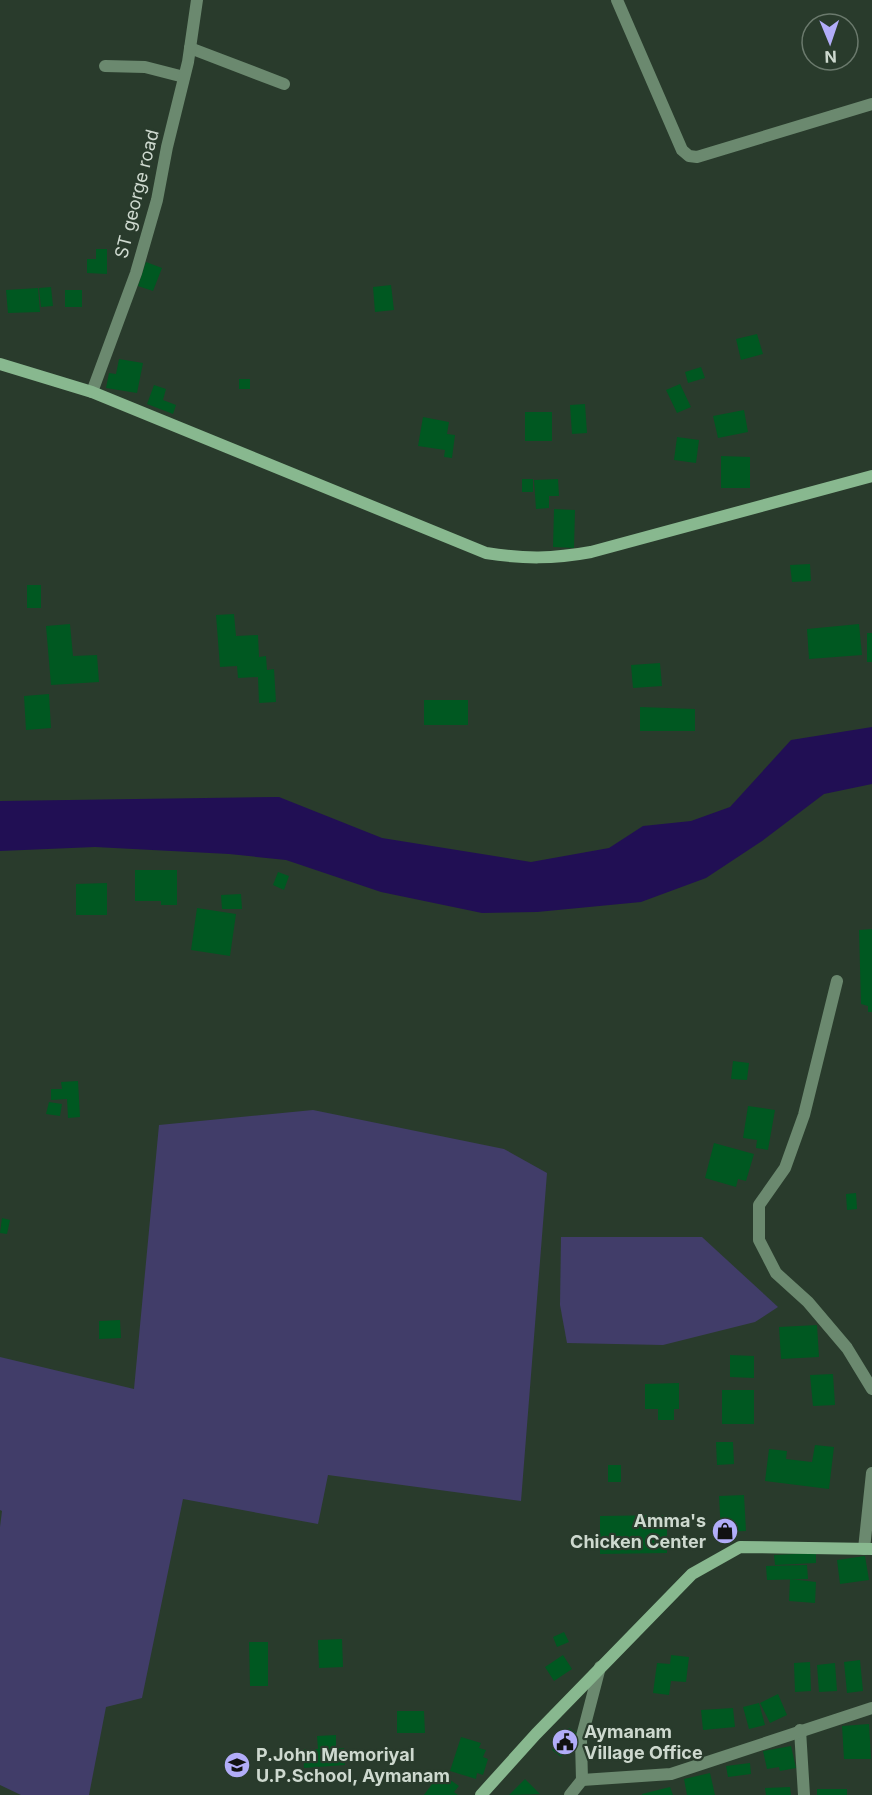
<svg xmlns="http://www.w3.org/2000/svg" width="872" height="1795" font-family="Inter,sans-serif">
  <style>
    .green { fill: #413d69 }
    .water { fill: #210f54 }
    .building { fill: #005821 }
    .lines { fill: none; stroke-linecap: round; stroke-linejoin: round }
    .minor { stroke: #6b896f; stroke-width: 12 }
    .secondary { stroke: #88b88f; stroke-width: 12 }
    .labels { text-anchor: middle; stroke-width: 4.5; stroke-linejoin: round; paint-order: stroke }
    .street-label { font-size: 18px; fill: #ced9cf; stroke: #293b2c }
    .poi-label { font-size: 18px; font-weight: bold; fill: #ced9cf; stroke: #293b2c; text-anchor: start }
  </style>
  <rect width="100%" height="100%" fill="#293b2c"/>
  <g class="green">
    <path d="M313 1110 504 1149 547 1173 521 1501 328 1475 318 1524 183 1499 142 1698 106 1707 89 1795H21L0 1785V1527L2 1511 0 1510V1357L134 1389 159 1125Z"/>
    <path d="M561 1237H702L778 1307 755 1322 663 1345 567 1343 560 1305Z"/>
  </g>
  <path class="water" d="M872 727V784L824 794 762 841 706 878 641 902 537 912 482 913 381 892 286 860 229 854 95 847 0 851V801L279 797 382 838 531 862 609 848 643 826 691 821 730 807 791 740Z"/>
  <g class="building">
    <path d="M96 249H107V274L87 273V259H96Z"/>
    <path d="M146 262 162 268 153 291 138 286Z"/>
    <path d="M391 285 394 310 375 312 373 287Z"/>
    <path d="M51 287 53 306 41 307 39 288Z"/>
    <path d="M38 288 40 312 8 313 6 290Z"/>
    <rect x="65" y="290" width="17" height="17"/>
    <path d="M757 334 763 354 741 360 736 339Z"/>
    <path d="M119 359 143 363 137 393 106 388 109 373 116 374Z"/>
    <path d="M701 367 705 378 688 383 685 372Z"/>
    <rect x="239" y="379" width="11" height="10"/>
    <path d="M680 384 691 407 677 413 666 390Z"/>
    <path d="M154 385 166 389 163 400 176 405 173 414 147 404Z"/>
    <path d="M585 404 587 433 572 434 570 405Z"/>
    <path d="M744 410 748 432 718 438 713 416Z"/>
    <rect x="525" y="412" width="27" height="29"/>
    <path d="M423 417 449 422 447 434 455 435 452 458 444 457 445 450 418 446Z"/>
    <path d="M677 437 699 440 696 463 674 460Z"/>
    <path d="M721 456 750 457V488H721Z"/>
    <rect x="522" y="479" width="11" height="13"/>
    <path d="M558 479 559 496H549V508L536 509 534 480Z"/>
    <path d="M554 509 575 510 574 548 553 547Z"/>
    <path d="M810 564 811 581 792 582 790 565Z"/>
    <rect x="27" y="585" width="14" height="23"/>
    <path d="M234 614 236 636 258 635 259 657 266 656 267 670 274 669 276 702 259 703 258 677 238 678 237 666 220 667 216 615Z"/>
    <path d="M70 624 73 656 97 655 99 682 51 685 46 626Z"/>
    <path d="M859 624 862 655 809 659 807 629Z"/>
    <rect x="867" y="633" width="5" height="29"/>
    <path d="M660 663 662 686 633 688 631 665Z"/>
    <path d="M49 694 51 728 26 730 24 696Z"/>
    <rect x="424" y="700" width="44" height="25"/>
    <path d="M640 707 695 709V731H640Z"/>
    <path d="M135 870H177V905H161V901H135Z"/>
    <path d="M278 872 289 876 284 890 273 885Z"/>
    <path d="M107 883V915H76V884Z"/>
    <path d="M241 894 242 909H222L221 895Z"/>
    <path d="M197 908 236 914 230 956 191 950Z"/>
    <path d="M872 929V1012H868V1006L861 1004 859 930Z"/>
    <path d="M733 1061 749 1063 747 1080 731 1079Z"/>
    <path d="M78 1081 80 1117 68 1118 67 1099 51 1100V1089H62L61 1082Z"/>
    <path d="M49 1102 62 1104 60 1116 46 1114Z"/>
    <path d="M748 1106 775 1110 768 1150 756 1148 757 1140 743 1138Z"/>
    <path d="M714 1143 754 1154 746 1181 738 1179 736 1187 705 1178Z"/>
    <path d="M856 1193 857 1209 847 1210 846 1194Z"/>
    <path d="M2 1218 10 1220 7 1234 0 1233Z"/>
    <path d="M120 1320 121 1338 99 1339V1321Z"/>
    <path d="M817 1325 819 1357 781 1359 779 1327Z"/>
    <path d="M730 1355 754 1356V1378L730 1377Z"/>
    <path d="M833 1374 835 1405 813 1406 810 1375Z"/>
    <path d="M679 1383V1409H674V1420H658V1409H645V1384Z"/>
    <rect x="722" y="1390" width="32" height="34"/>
    <path d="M716 1442H733L734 1464 717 1465Z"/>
    <path d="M815 1445 834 1447 829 1489 765 1481 769 1449 787 1451 786 1459 812 1462Z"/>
    <rect x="608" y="1465" width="13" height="17"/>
    <path d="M744 1495 746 1531 721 1532 719 1496Z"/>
    <path d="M667 1515V1553L600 1554V1516Z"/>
    <path d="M816 1553V1563L775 1565 774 1555Z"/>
    <path d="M865 1556 869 1580 840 1584 837 1560Z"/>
    <path d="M807 1565 808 1579 767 1580 766 1566Z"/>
    <path d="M790 1579 816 1582 815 1603 789 1601Z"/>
    <path d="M564 1632 569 1642 557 1647 553 1637Z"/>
    <path d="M342 1639 343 1667 319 1668 318 1640Z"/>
    <path d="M249 1642H268V1686H250Z"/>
    <path d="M563 1655 572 1669 554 1681 545 1667Z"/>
    <path d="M671 1655 689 1657 686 1682 671 1681 669 1695 653 1693 657 1663 670 1664Z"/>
    <path d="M860 1660 863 1691 847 1693 844 1662Z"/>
    <path d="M810 1662 811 1691 795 1692 794 1663Z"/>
    <path d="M835 1663 837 1691 819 1692 817 1665Z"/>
    <path d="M778 1694 787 1715 770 1723 760 1703Z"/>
    <path d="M759 1703 765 1725 749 1729 743 1707Z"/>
    <path d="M733 1708 735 1727 703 1730 701 1710Z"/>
    <path d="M397 1711H424L425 1733H397Z"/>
    <path d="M869 1724 871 1759H844L842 1726Z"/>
    <path d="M569 1728 578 1734 561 1757 552 1750Z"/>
    <path d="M336 1735V1749L344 1748 345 1765 304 1768 303 1749H318L317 1736Z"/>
    <path d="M461 1737 481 1743 479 1748 486 1750 483 1757 488 1759 483 1775 477 1773 476 1779 450 1771Z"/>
    <path d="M791 1746 796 1768 780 1771 779 1767 767 1769 763 1751Z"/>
    <path d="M750 1763 751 1774 728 1777 726 1766Z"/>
    <path d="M440 1773 459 1786 454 1792 458 1795H424Z"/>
    <path d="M710 1773 715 1795H687L684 1779Z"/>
    <path d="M525 1779 540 1794 509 1795Z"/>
    <path d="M670 1787 673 1795H642V1794Z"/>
    <path d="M790 1787 791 1795H766L765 1788Z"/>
    <rect x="817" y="1789" width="30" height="6"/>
  </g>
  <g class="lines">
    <g class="minor">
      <path d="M617 0 682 150 689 156 697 157 872 104"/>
      <path d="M190 48 284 84"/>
      <path d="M105 66 145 67 184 77"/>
      <path d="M92 392 136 273 157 200 167 147 188 62 197 0"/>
      <path d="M837 981 804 1115 785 1168 759 1205V1240L776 1273 808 1302 847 1348 872 1389"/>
      <path d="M864 1549 872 1473"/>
      <path d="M800 1730 804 1795"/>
      <path d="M582 1780 671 1774 872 1708"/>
      <path d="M570 1795 582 1780 581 1740 600 1667"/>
    </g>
    <g class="secondary">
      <path d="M0 364 92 392 486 553C524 559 553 559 591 552L872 476"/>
      <path d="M481 1795 536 1734 692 1574 740 1547 872 1549"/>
    </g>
  </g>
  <defs>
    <symbol id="shop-disc" viewBox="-11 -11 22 22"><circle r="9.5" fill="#b2adf9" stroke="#293b2c"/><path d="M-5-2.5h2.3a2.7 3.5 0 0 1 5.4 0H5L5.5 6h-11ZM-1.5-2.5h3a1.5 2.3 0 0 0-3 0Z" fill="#111"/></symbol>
    <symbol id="civic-disc" viewBox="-11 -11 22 22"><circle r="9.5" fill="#b2adf9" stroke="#293b2c"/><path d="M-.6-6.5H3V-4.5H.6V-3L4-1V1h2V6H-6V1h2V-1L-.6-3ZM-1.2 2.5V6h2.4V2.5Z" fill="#111"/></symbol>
    <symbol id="school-disc" viewBox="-11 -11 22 22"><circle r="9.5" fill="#b2adf9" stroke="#293b2c"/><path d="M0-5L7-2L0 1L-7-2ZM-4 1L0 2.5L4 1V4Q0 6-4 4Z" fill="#111"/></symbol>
  </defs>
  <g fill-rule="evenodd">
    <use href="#shop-disc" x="710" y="1516" width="30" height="30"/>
    <use href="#civic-disc" x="550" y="1727" width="30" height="30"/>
    <use href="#school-disc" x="222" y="1750" width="30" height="30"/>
  </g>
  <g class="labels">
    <g class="street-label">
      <text transform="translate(137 194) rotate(-76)" y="6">ST george road</text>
    </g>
    <g class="poi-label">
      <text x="706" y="1527" text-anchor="end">Amma's<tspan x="706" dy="21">Chicken Center</tspan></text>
      <text x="584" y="1738">Aymanam<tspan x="584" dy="21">Village Office</tspan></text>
      <text x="256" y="1761">P.John Memoriyal<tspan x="256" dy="21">U.P.School, Aymanam</tspan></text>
    </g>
  </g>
  <g transform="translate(830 42) rotate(178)"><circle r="28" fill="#293b2c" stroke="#6b7a6d" stroke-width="1.5"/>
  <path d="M0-4.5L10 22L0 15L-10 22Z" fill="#b2adf9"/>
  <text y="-9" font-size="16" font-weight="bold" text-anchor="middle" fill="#ced9cf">N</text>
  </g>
</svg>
